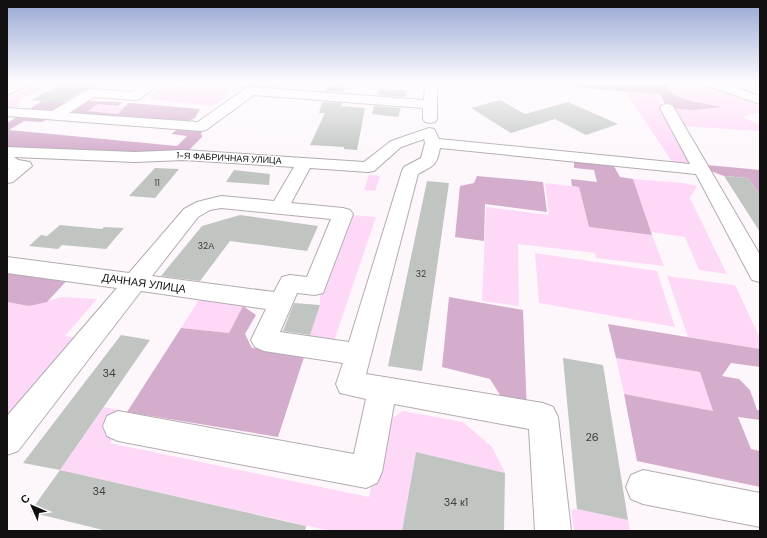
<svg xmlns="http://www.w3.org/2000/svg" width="767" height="538" font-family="'DM Sans',sans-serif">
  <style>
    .green { fill: #fed9f7 }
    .forest { fill: #d4accc }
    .building { fill: #c0c5c1 }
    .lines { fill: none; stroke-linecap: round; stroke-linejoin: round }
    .minor-casing { stroke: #b2acb0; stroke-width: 2 }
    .major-casing { stroke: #b2acb0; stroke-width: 2 }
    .minor { fill: #fff; fill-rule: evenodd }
    .major { fill: #fff; fill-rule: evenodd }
    .labels { text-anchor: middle; stroke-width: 3; stroke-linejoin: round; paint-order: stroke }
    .far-street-label { font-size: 9px; fill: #121011; stroke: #fff }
    .number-label { font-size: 9px; fill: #3e3d3d }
    .street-label { font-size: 11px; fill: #121011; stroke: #fff }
    .near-number-label { font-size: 11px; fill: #3e3d3d }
  </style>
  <rect width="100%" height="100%" fill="#fdf7fc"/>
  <g class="green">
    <path d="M39 82H49L50 84 21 100 17 107 11 106 7 108V99Z"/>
    <path d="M236 82H286L278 91 231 87Z"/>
    <path d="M673 82 698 83 760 106V113L751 114 742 117 760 125V131L682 126 667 108 694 110 721 107C707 104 672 100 667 87Z"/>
    <path d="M170 85 229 89 231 91 217 104 210 106 151 99 148 97 163 86Z"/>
    <path d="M627 91 655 93 673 127 670 130 693 165 673 163 627 94Z"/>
    <path d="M98 104 125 107 118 114 87 111Z"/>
    <path d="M369 175 380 176 375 191 364 190Z"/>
    <path d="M633 179 683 183 697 186 690 198 727 274 699 270 685 237 651 232Z"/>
    <path d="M545 183 579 187 589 227 652 235 664 266 596 258 595 253 518 244 519 306 482 301 486 207 549 215Z"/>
    <path d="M352 215 376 217 331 350 308 340 320 305V296Z"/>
    <path d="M535 253 657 271 675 327 539 303Z"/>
    <path d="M667 276 735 285 760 338V349L688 337Z"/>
    <path d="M62 297 97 299 65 336 88 340 7 430V302L29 306Z"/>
    <path d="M200 298 243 306 229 333 181 328Z"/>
    <path d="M616 358 700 372 713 411 624 394Z"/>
    <path d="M104 407 127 412 118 426 110 443 369 497 386 422 403 411 463 422 492 447 505 473 416 452 402 531H330L60 470Z"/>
    <path d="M577 509 628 520 630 531H574L571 510Z"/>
  </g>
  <g class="forest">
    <path d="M582 82H673L667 88C672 100 709 104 722 107L694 110 667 108 660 94 572 87Z"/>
    <path d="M42 101 67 103 48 112 34 111 31 108Z"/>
    <path d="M89 101 123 102 118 106 98 104 88 111 118 114 128 103H132L200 109 195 118 179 125 71 115 68 112 80 103Z"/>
    <path d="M21 115 50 118 42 122 24 121 9 130 177 146 187 136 171 134 178 129 201 131 202 137 184 155 7 152V123Z"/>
    <path d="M574 157 611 161 620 177 633 179 652 235 589 227 579 187 572 186 571 179 597 182 594 170 574 168Z"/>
    <path d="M707 165 760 170V195L748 178 724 176 708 170Z"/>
    <path d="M477 176 543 182 547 212 485 204 484 241 455 237 460 186 474 183Z"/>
    <path d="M7 265 73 274 47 302 29 306 7 302Z"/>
    <path d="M449 297 523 310 527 414 510 411 490 379 442 367Z"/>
    <path d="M243 306 256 315 245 334 252 348 305 354 278 437 127 412 181 328 229 333Z"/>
    <path d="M608 324 760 349V367L731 363 722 376 739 379 750 390 757 410H760V420L738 417 751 449 760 451V487L637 461 624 394 713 411 700 372 616 358Z"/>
  </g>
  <g class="building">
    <path d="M55 82H103L93 88 86 89 62 103 31 100 55 87Z"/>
    <path d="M333 82H346L344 92 325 91 327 85H333Z"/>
    <path d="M379 89 393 90H408L405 97 377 95Z"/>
    <path d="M500 100 525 114 568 102 618 124 586 135 555 119 511 133 471 108Z"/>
    <path d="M322 102 342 103 341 106 365 108 357 150 344 149V147L310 145 325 113H319Z"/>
    <path d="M374 106 401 108 398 117 372 114Z"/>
    <path d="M155 168 179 169 155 198 129 196Z"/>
    <path d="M234 170 270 174 269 185 226 182Z"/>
    <path d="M724 176 748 178 760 195V232Z"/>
    <path d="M427 181 449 183 422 371 388 366Z"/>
    <path d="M240 215 318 226 307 251 230 241 200 281 161 276 202 226Z"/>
    <path d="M60 225 102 229 104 227 124 228 106 249 62 245 58 249 29 246 41 235 47 236Z"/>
    <path d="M294 303 320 305 310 335 283 331Z"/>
    <path d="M121 335 150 340 60 470 23 463Z"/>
    <path d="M563 358 603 365 628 520 577 509Z"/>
    <path d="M416 452 505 473 504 531H402Z"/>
    <path d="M60 470 306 526 305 531H107L30 512Z"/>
  </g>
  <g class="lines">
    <defs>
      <g id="minor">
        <path d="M148 82H162L140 99 135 100 94 97 69 113 198 122 246 88 251 87 424 100 425 82H437V119L435 122 430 123 425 122 423 119V108L254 95 206 130 201 131 7 116V108L52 111 87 90 92 89 132 92Z"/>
        <path d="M703 82H720L760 96V104L705 85Z"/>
        <path d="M667 104 672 105 674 108 760 255V282L752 280 696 174 440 148C436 167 434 165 418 174L366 374 543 403 553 407 558 417 571 531H535L529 429 394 404 382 472 377 483 366 488 118 441 107 436 103 426 107 416 118 411 354 454 366 399 340 393 336 384 343 363 264 351 255 347 251 340 266 309 141 291 18 451 7 455V416L117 288 7 273V257L129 273 184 209 197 202 221 196 274 201 294 167 184 160 135 162 14 157 18 160 30 162 32 166 13 182 7 183V170L9 169 7 168V147L135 152 184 150 364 162 391 141 429 128 434 129 439 139 690 164 660 108 662 105ZM424 139 425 143 421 158 404 167 402 171 349 342 280 332 297 293 315 295 323 293 353 214 350 210 343 208 291 203 310 168 368 172 374 171 401 147ZM221 208 331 219 307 277 290 275 282 277 274 292 152 276 198 217 210 210Z"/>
        <path d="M643 470 760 493V527L643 504 631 499 626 487 631 475Z"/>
      </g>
      <path id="major" d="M15 82H30L28 85 7 95V86Z"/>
    </defs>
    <use href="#minor" class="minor-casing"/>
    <use href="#major" class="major-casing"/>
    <use href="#minor" class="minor"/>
    <use href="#major" class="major"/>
  </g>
  <linearGradient id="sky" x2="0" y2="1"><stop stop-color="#96a7d3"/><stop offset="0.52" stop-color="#fefbfe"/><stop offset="1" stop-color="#fefbfe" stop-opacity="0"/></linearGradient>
  <rect width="767" height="157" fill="url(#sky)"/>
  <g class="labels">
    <g class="far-street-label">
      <text transform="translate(229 158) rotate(3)" y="3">1-Я ФАБРИЧНАЯ УЛИЦА</text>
    </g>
    <g class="number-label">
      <text x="157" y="186">11</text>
      <text x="206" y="249">32А</text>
      <text x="421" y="277">32</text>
    </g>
    <g class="street-label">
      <text transform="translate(144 283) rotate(8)" y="4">ДАЧНАЯ УЛИЦА</text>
    </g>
    <g class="near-number-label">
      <text x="109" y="377">34</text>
      <text x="592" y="441">26</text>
      <text x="99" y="495">34</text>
      <text x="456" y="506">34 к1</text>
    </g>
  </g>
  <rect width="767" height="538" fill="none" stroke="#121011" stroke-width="16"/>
  <g transform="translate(32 506) rotate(315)" stroke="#ffffff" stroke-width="3" paint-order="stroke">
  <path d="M0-3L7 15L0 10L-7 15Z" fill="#121011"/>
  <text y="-6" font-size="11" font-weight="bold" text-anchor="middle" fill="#121011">С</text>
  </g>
</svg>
